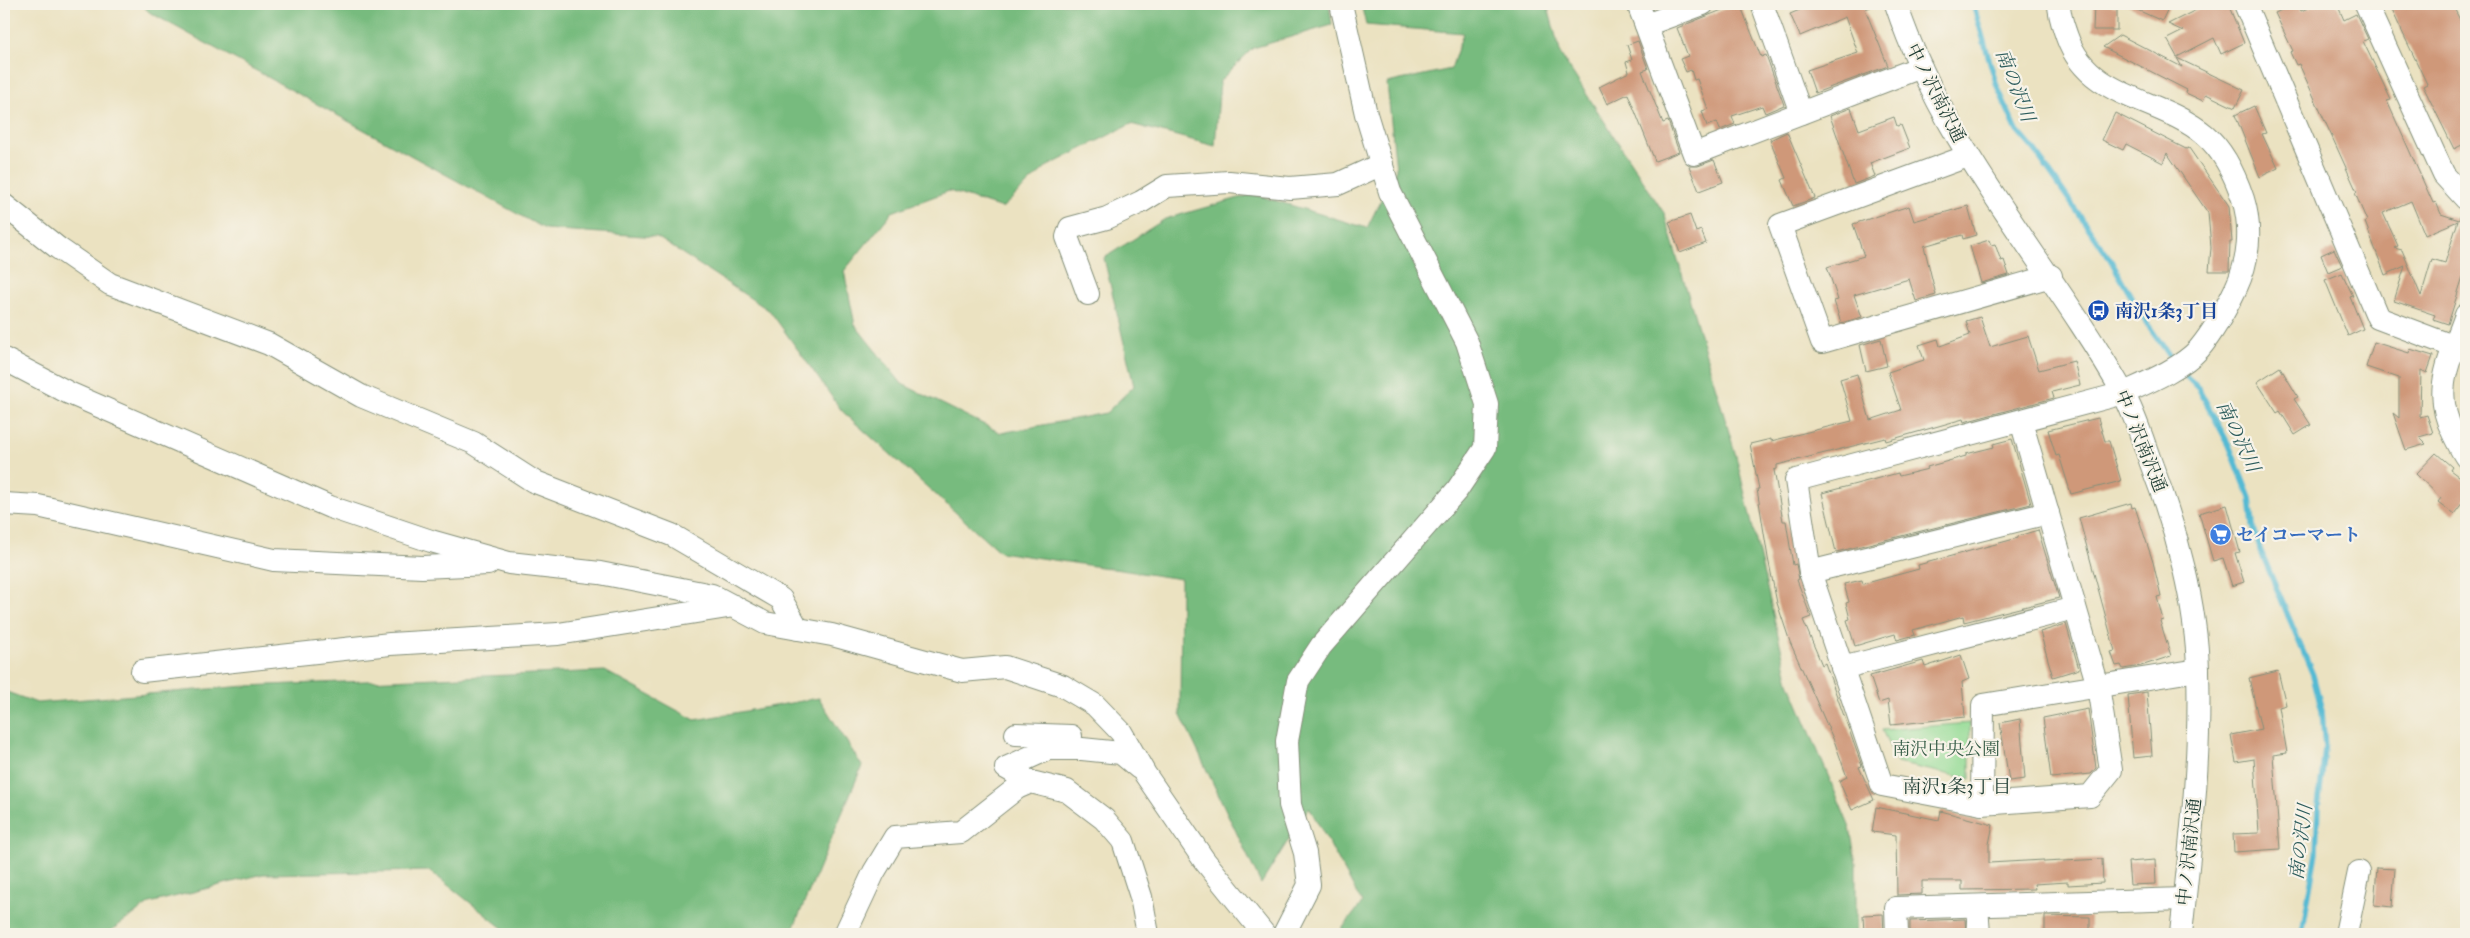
<svg xmlns="http://www.w3.org/2000/svg" width="2470" height="938" font-family="'IM FELL Double Pica','Noto Serif JP',serif">
  <style>
    .green { fill: #94db95; stroke: #5a8c64 }
    .forest { fill: #77bb7e; stroke: #4b7c59 }
    .lines { fill: none; stroke-linecap: round; stroke-linejoin: round }
    .stream { stroke: #55bad3; stroke-width: 5.5 }
    .building { fill: #cf9879; fill-rule: evenodd }
    .minor-casing { stroke: #85907a; stroke-width: 24 }
    .minor { stroke: #fff; stroke-width: 22 }
    .labels { text-anchor: middle; stroke-width: 4.5; stroke-linejoin: round; paint-order: stroke }
    .street-label { font-size: 18px; fill: #1f3d34; stroke: #f7f3e8 }
    .transit-label { font-size: 18px; font-weight: bold; fill: #164399; stroke: #f7f3e8; text-anchor: start }
    .shop-label { font-size: 18px; font-weight: bold; fill: #366cbe; stroke: #f7f3e8; text-anchor: start }
    .park-label { font-size: 18px; fill: #365d47; stroke: #f7f3e8 }
    .water-label { font-size: 19px; font-style: italic; fill: #2c5c5c; stroke: #f7f3e8 }
    .neighbourhood-label { font-size: 19px; fill: #1f3d34; stroke: #f7f3e8 }
  </style>
  <rect width="100%" height="100%" fill="#f7f3e8"/>
  <filter id="ink" filterUnits="userSpaceOnUse"><feTurbulence type="fractalNoise" baseFrequency=".02" numOctaves="2"/><feDisplacementMap in="SourceGraphic" scale="10" xChannelSelector="R" yChannelSelector="G"/><feConvolveMatrix kernelMatrix="1 2 1 2 8 2 1 2 1" color-interpolation-filters="sRGB"/></filter>
  <filter id="wash" filterUnits="userSpaceOnUse"><feTurbulence type="fractalNoise" baseFrequency=".0096" numOctaves="4" result="noise"/><feDisplacementMap in="SourceGraphic" scale="20" xChannelSelector="R" yChannelSelector="G"/><feGaussianBlur stdDeviation="1.12" result="paint"/><feColorMatrix in="noise" values="0 0 0 0 0 0 0 0 0 0 0 0 0 0 0 0 0 1.4 0 .05"/><feComposite in="paint" operator="in"/></filter>
  <g filter="url(#wash)">
    <rect width="100%" height="100%" fill="#ebe2c1"/>
    <path class="green" d="M1970 723V779L1897 763 1882 730Z"/>
    <g class="forest">
      <path d="M141 4H1329L1332 25 1253 48 1220 81 1215 146 1131 124 1046 167 1002 208 949 191 892 212 844 271 855 325 902 384 1001 433 1106 413 1134 386 1104 258 1165 219 1253 194 1367 228 1396 169 1387 83 1451 69 1463 33 1366 25 1361 4H1547L1561 55 1664 213 1736 456 1789 682 1850 828 1856 863V934H1338L1362 903 1309 807 1261 884 1180 714 1181 579 1000 552 842 411 770 311 657 237 545 229 149 12Z"/>
      <path d="M605 671 695 720 819 698 862 766 791 934H510L430 871 263 874 150 903 106 934H4V691L37 703 246 686Z"/>
    </g>
    <g class="lines">
      <g class="stream">
        <path d="M1973 4 1997 86 2016 129 2035 151 2110 259 2142 316 2174 362"/>
        <path d="M2180 370 2199 389 2229 445 2250 498 2253 525 2260 549 2313 675 2322 711 2325 749 2318 807 2316 852 2302 934"/>
      </g>
    </g>
    <g id="blocks">
      <g class="building">
        <path d="M1737 4H1740L1761 57 1766 55 1784 105 1765 113 1762 106 1732 116 1735 124 1720 130 1717 122 1707 126 1702 111 1708 109 1697 79 1694 80 1691 70 1686 72 1680 59 1688 56 1677 28Z"/>
        <path d="M1814 4H1878L1865 9 1888 66 1815 93 1807 70 1858 53 1845 17 1800 36 1790 14Z"/>
        <path d="M2124 4H2170L2162 21Z"/>
        <path d="M2208 4H2228L2244 43 2221 54 2214 38 2177 57 2167 39 2183 31 2168 24Z"/>
        <path d="M2295 4H2298L2301 11 2317 4H2337L2344 20 2356 14 2368 39 2363 41 2391 100 2387 101 2433 203 2436 202 2441 214 2459 220 2462 211 2466 212V267L2448 324 2433 319 2435 315 2394 301 2405 266 2385 275 2365 222 2367 221 2355 193 2357 192 2299 64 2296 65 2290 52 2293 51 2275 13ZM2411 201 2425 235 2458 221 2445 263 2432 259 2421 296 2402 250 2394 248 2398 246 2383 213Z"/>
        <path d="M2389 4H2452L2466 32V143L2454 149 2423 86 2427 84Z"/>
        <path d="M2094 5 2117 6V30H2093Z"/>
        <path d="M2120 35 2182 67 2177 58 2244 90 2235 108 2206 94 2203 101 2186 93 2187 90 2103 47Z"/>
        <path d="M1638 41 1648 69 1642 71 1663 123 1668 121 1679 152 1655 161 1628 94 1607 104 1599 87 1629 72 1626 62 1632 60 1627 45Z"/>
        <path d="M2254 106 2266 133 2262 134 2278 168 2260 177 2235 115Z"/>
        <path d="M1851 108 1859 130 1894 117 1897 126 1901 125 1910 148 1870 163 1875 176 1854 184 1830 116Z"/>
        <path d="M2115 113 2186 149 2189 148 2229 206 2232 242H2230L2229 271H2209L2211 247 2208 213 2167 153 2163 163 2126 144 2123 150 2102 140Z"/>
        <path d="M1787 132 1815 198 1793 206 1782 180 1786 178 1770 140Z"/>
        <path d="M1714 160 1723 182 1699 191 1689 166H1698Z"/>
        <path d="M1909 206 1914 221 1968 206 1976 235 1963 239 1962 235 1924 246 1936 295 1916 301 1909 279 1854 295 1862 317 1841 323 1834 301 1838 300 1827 267 1864 256 1853 224Z"/>
        <path d="M1690 215 1696 232 1701 230 1706 243 1680 253 1669 222Z"/>
        <path d="M1989 240 1991 245 1995 244 2001 261 2004 260 2009 275 1981 283 1970 246Z"/>
        <path d="M2334 249 2342 266 2328 272 2321 255Z"/>
        <path d="M2342 273 2353 296 2350 297 2363 329 2348 336 2325 280Z"/>
        <path d="M1980 317 1990 347 2028 336 2039 370 2074 361 2080 385 2052 392 2054 398 1964 422 1963 419 1886 441 1885 438 1777 465V469L1774 470 1783 521H1786L1793 565 1796 564 1799 579 1797 580 1811 617 1803 620 1822 665 1825 663 1862 766 1859 767 1874 800 1852 810 1839 781 1847 777 1835 743 1790 642 1777 603 1768 558 1757 489H1759L1750 444 1771 439V441L1852 421 1840 379 1857 374 1870 420 1901 410 1888 372 1924 360 1919 345 1938 339 1940 346 1970 335 1966 321Z"/>
        <path d="M1881 339 1887 366 1866 371 1860 345Z"/>
        <path d="M2374 342 2409 353 2410 349 2433 356 2427 373 2421 370 2420 417 2427 415 2433 433 2419 437 2426 444 2406 450 2393 413 2399 418V378L2366 367Z"/>
        <path d="M2280 367 2298 397 2294 399 2311 425 2295 435 2280 411 2277 413 2257 382Z"/>
        <path d="M2098 418 2105 441H2109L2121 481 2071 494 2059 455 2056 456 2048 430Z"/>
        <path d="M2012 439 2031 504 1836 552 1822 493 1898 473 1899 476 1928 469 1927 467 1966 456V454L1994 447 1993 444Z"/>
        <path d="M2436 453 2452 467 2450 470 2466 482V498L2454 514 2438 502 2441 498 2416 474Z"/>
        <path d="M2131 503 2132 508 2135 507 2153 562 2161 596 2157 597 2163 620 2160 621 2171 656 2141 666 2123 669 2121 665 2116 666 2111 652 2115 651 2079 518Z"/>
        <path d="M2227 505 2240 552 2235 553 2244 582 2232 586 2223 558 2213 561 2199 513Z"/>
        <path d="M2038 530 2059 598 1964 622 1963 616 1913 630 1915 635 1897 640 1895 634 1855 646 1847 620 1850 619 1846 603 1849 602 1844 584 1862 580 1863 584 1919 569 1918 565 2018 538V536Z"/>
        <path d="M2066 624 2079 669 2053 677 2040 632Z"/>
        <path d="M1961 655 1969 679 1962 682 1965 717 1891 725 1888 700 1879 703 1870 676 1923 661 1925 667Z"/>
        <path d="M2278 671 2286 705 2279 707 2287 753 2273 755 2280 849 2234 852 2233 834 2259 833 2254 759 2236 762 2231 735 2261 729 2249 678Z"/>
        <path d="M2147 692 2152 756 2133 758 2128 695Z"/>
        <path d="M2088 709 2096 768 2091 774 2051 778 2043 718Z"/>
        <path d="M2020 719 2025 779 2009 781 2000 723Z"/>
        <path d="M1876 807 1939 820 1941 811 1993 825 1989 844V863L2044 860V862L2102 859 2103 883 2068 885V882L2034 884 2035 889 1962 890V881H1922V894L1897 895 1896 835 1872 832Z"/>
        <path d="M2155 860 2156 884 2130 885 2128 862Z"/>
        <path d="M2377 868 2395 869 2392 907 2374 905Z"/>
        <path d="M1883 914 1884 934H1864L1863 915Z"/>
        <path d="M2045 916 2090 917V934H2045Z"/>
        <path d="M1965 919 1966 934H1910V921Z"/>
      </g>
    </g>
  </g>
  <g filter="url(#ink)">
    <use href="#blocks" fill-opacity="0" stroke="#85907a" stroke-width="1"/>
    <g class="lines">
      <defs>
        <g id="minor">
          <path d="M1638 4 1694 154 1921 67"/>
          <path d="M1762 4 1801 113"/>
          <path d="M1896 4C1943 148 2048 261 2122 391 2135 414 2143 441 2152 466 2176 528 2197 606 2198 672 2201 760 2190 847 2181 934"/>
          <path d="M2245 4 2378 318 2455 347"/>
          <path d="M2366 4 2444 175 2466 199"/>
          <path d="M1646 25 1703 4"/>
          <path d="M1968 156 1780 225 1822 342 2051 276"/>
          <path d="M4 205 58 248 110 284 269 344 361 396 474 443 533 481 672 535 781 599 798 629"/>
          <path d="M1088 294 1067 237 1070 228 1107 218 1141 202 1167 186 1229 182 1290 188 1338 184 1382 164"/>
          <path d="M2466 315C2451 358 2431 389 2453 433 2457 441 2461 450 2466 457"/>
          <path d="M4 359 69 393 330 507 431 541 509 563 600 573 712 595 765 623 832 635 962 671 1005 667 1063 686 1095 705 1121 732 1145 774 1204 860 1264 934"/>
          <path d="M2021 421 2098 686 2111 770 2090 796 1982 804 1882 785 1810 572 1796 480 2124 393C2146 383 2182 368 2199 349 2214 331 2226 309 2236 288 2249 261 2252 228 2243 199 2235 175 2224 151 2205 135 2160 97 2089 100 2067 37 2063 25 2059 16 2059 4"/>
          <path d="M4 504 38 506 274 560 422 567 488 564"/>
          <path d="M1810 572 2048 513"/>
          <path d="M1842 668 2075 608"/>
          <path d="M142 671 390 644 558 634 734 606"/>
          <path d="M1016 734 1071 736"/>
          <path d="M1031 782 1006 768 1048 749H1082L1121 753 1139 768"/>
          <path d="M1982 804 1983 705 2198 670"/>
          <path d="M1977 906 1979 934"/>
          <path d="M845 934 874 872 895 837 961 832 1017 788 1031 782 1067 791 1104 819 1123 841 1141 897 1148 934"/>
          <path d="M1284 934 1309 885 1305 853 1290 805 1287 741 1298 681 1321 646 1457 490 1485 448 1487 404 1467 342 1390 192 1366 114 1341 4"/>
          <path d="M1897 934 1896 908 2184 899"/>
          <path d="M2346 934 2359 872"/>
        </g>
      </defs>
      <use href="#minor" class="minor-casing"/>
      <use href="#minor" class="minor"/>
    </g>
  </g>
  <defs>
    <symbol id="bus-disc" viewBox="-11 -11 22 22"><circle r="9.5" fill="#1a4fb4" stroke="#f7f3e8"/><path d="M-5-6H5V4H4V6H2V4H-2V6H-4V4H-5ZM-3.5-4V0h7V-4ZM-3.5 1.2v1.5H-2V1.2ZM2 1.2v1.5H3.5V1.2Z" fill="#fff"/></symbol>
    <symbol id="supermarket-disc" viewBox="-11 -11 22 22"><circle r="9.5" fill="#3f7fe0" stroke="#f7f3e8"/><path d="M-6-5.5h2.5l.6 2H6L4.5 2H-2.5L-4.4-4H-6ZM-1.5 3.2a1.3 1.3 0 1 0 .1 0ZM3 3.2a1.3 1.3 0 1 0 .1 0Z" fill="#fff"/></symbol>
  </defs>
  <g fill-rule="evenodd">
    <use href="#bus-disc" x="2086" y="298" width="25" height="25"/>
    <use href="#supermarket-disc" x="2208" y="522" width="25" height="25"/>
  </g>
  <g class="labels">
    <g class="street-label">
      <text transform="translate(1936 93) rotate(63)" y="6">中ノ沢南沢通</text>
      <text transform="translate(2141 441) rotate(68)" y="6">中ノ沢南沢通</text>
      <text transform="translate(2189 852) rotate(-84)" y="6">中ノ沢南沢通</text>
    </g>
    <g class="transit-label">
      <text x="2115" y="317">南沢1条3丁目</text>
    </g>
    <g class="shop-label">
      <text x="2236" y="541">セイコーマート</text>
    </g>
    <g class="park-label">
      <text x="1946" y="755">南沢中央公園</text>
    </g>
    <g class="water-label">
      <text transform="translate(2016 85) rotate(69)" y="7">南の沢川</text>
      <text transform="translate(2239 436) rotate(65)" y="7">南の沢川</text>
      <text transform="translate(2300 842) rotate(-83)" y="7">南の沢川</text>
    </g>
    <g class="neighbourhood-label">
      <text x="1957" y="793">南沢1条3丁目</text>
    </g>
  </g>
  <rect width="2470" height="938" fill="none" stroke="#f7f3e8" stroke-width="20"/>
</svg>
